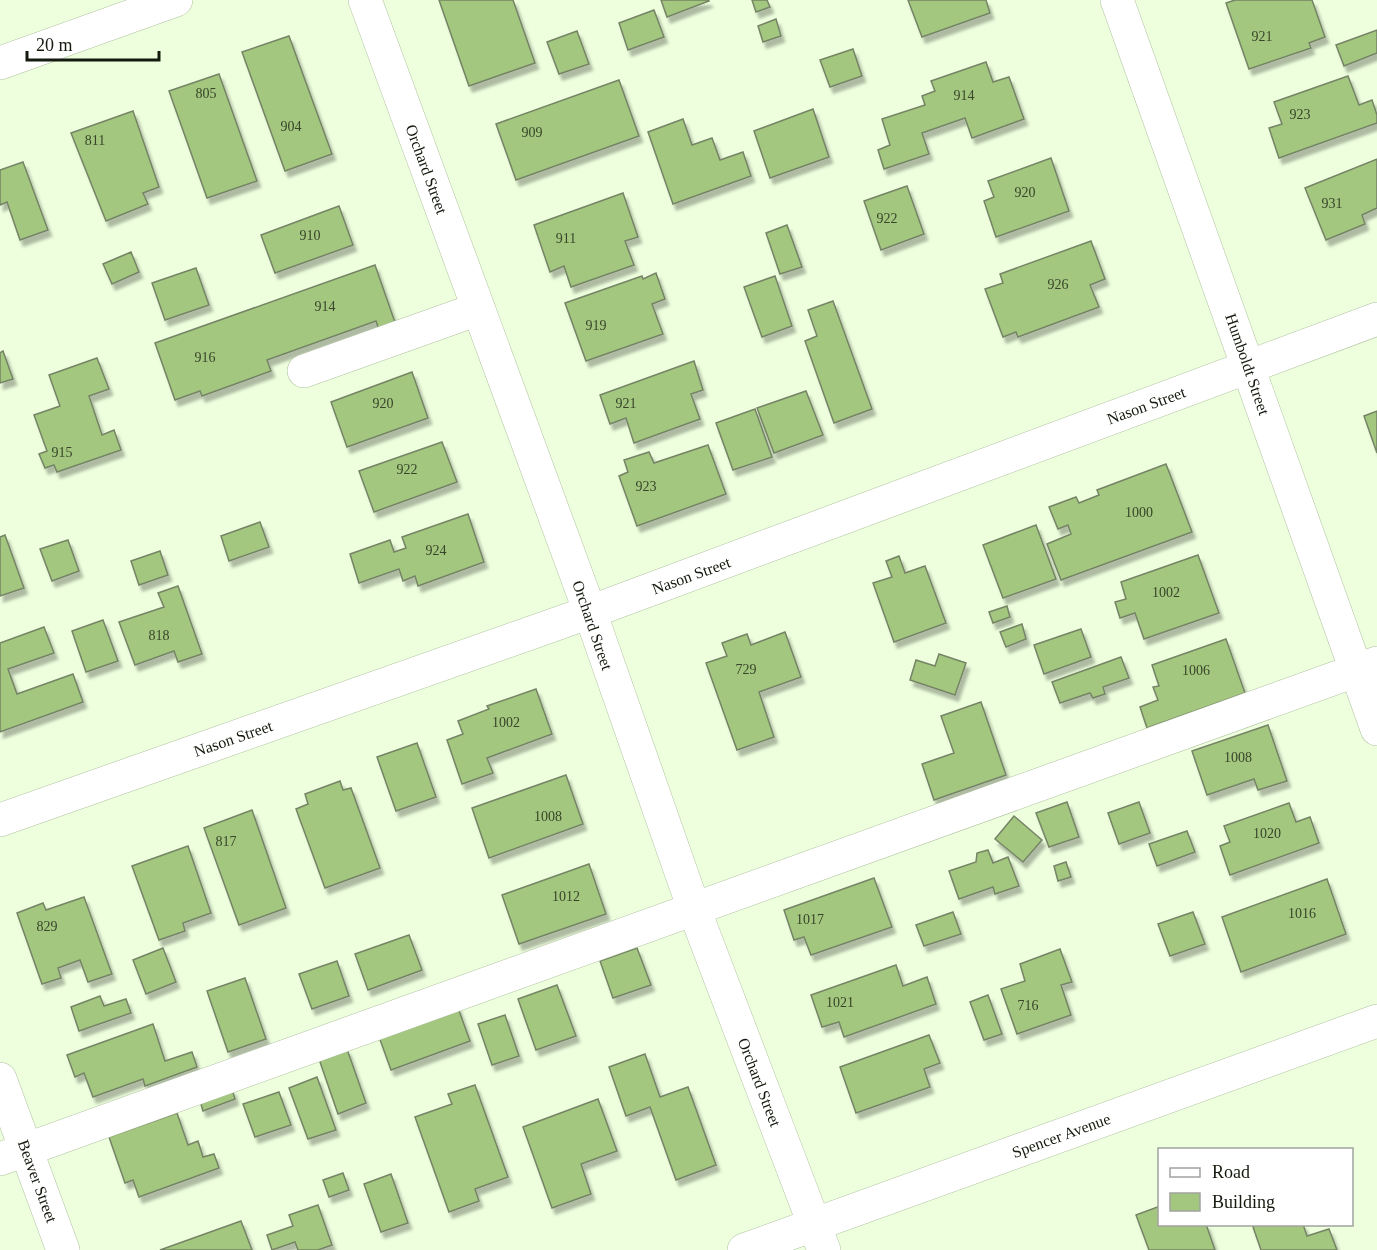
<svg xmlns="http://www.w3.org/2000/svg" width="1377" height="1250" font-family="'Times New Roman',serif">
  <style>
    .building { fill: #a3c77e; stroke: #758466; stroke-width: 1.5; filter: url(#shadow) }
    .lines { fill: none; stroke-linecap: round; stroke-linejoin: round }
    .minor-casing { stroke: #b1c1a1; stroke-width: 34 }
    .minor { stroke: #fff; stroke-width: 33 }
    .labels { text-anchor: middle; stroke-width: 4.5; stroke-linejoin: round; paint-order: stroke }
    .number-label { font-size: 14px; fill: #38452a }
    .street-label { font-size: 16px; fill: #141a0e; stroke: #fff }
  </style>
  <defs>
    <filter id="shadow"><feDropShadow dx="3.5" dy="6" stdDeviation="1.5" flood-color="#0004"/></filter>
  </defs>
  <rect width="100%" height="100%" fill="#edffdd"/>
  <g class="building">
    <path d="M439 0H513L535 63 469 86Z"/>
    <path d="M661 0H708L709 1 667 17Z"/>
    <path d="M752 0H767L770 7 756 12Z"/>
    <path d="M908 0H986L990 13 922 37Z"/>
    <path d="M1235 0H1312L1325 37 1309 43 1311 48 1249 69 1226 3Z"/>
    <path d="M654 10 664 37 628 50 619 23Z"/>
    <path d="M776 19 781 36 763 42 758 26Z"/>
    <path d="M1377 30V53L1344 66 1336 45Z"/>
    <path d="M577 31 589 64 559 74 547 42Z"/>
    <path d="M289 36 332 154 285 171 242 52Z"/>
    <path d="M853 49 862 76 830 87 820 60Z"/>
    <path d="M986 62 993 82 1009 77 1024 119 972 138 965 118 922 133 929 154 884 169 878 150 890 145 882 119 925 105 922 96 935 91 931 81Z"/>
    <path d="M219 74 257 181 207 198 169 91Z"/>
    <path d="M1348 76 1359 105 1372 100 1377 115V123L1279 158 1269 128 1282 124 1274 102Z"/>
    <path d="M619 80 639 136 516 180 496 124Z"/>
    <path d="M813 109 829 157 770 178 754 131Z"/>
    <path d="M133 111 159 187 143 193 148 204 106 221 71 133Z"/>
    <path d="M683 119 692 145 712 138 720 160 743 152 751 176 673 204 648 132Z"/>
    <path d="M1051 158 1069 211 996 237 984 201 994 197 988 181Z"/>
    <path d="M1377 159V208L1362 215 1365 224 1326 240 1305 188Z"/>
    <path d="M23 162 48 230 20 240 7 202 0 205V170Z"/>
    <path d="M907 186 924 234 881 250 864 201Z"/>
    <path d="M623 193 638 237 625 241 634 265 571 287 564 266 550 272 534 225Z"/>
    <path d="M339 206 353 245 275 273 261 235Z"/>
    <path d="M787 225 802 267 780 274 766 233Z"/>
    <path d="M1091 241 1105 279 1090 285 1099 307 1018 337 1016 332 1003 337 985 289 1003 283 1000 274Z"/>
    <path d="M131 252 139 272 112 284 103 264Z"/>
    <path d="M375 265 397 328 380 334 376 321 267 360 271 371 202 396 200 391 175 400 155 343Z"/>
    <path d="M196 268 209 305 165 320 152 283Z"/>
    <path d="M656 273 665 299 652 304 663 334 586 361 565 303 642 276 643 279Z"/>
    <path d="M775 276 792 326 762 337 744 287Z"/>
    <path d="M833 301 872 409 834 423 805 341 817 336 808 310Z"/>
    <path d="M3 351 13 379 0 383V353Z"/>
    <path d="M97 358 109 389 89 396 102 435 114 430 121 450 57 472 54 465 45 468 39 454 47 451 34 415 60 406 49 375Z"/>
    <path d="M694 361 703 390 691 394 700 419 634 443 626 418 610 424 600 395Z"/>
    <path d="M412 372 428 418 347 447 331 402Z"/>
    <path d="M806 391 823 435 774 453 757 408Z"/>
    <path d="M755 409 772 457 733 470 716 423Z"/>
    <path d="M1377 411V453L1364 416Z"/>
    <path d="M442 442 457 482 374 512 359 471Z"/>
    <path d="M708 445 726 494 637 526 619 476 628 472 624 460 649 452 654 463Z"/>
    <path d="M1166 464 1192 532 1061 580 1047 544 1071 534 1068 525 1058 529 1049 507 1076 497 1079 503 1099 495 1097 490Z"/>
    <path d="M468 514 484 562 418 586 415 576 403 581 399 569 359 583 350 554 390 540 394 552 406 548 402 537Z"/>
    <path d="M260 522 269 547 229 561 221 536Z"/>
    <path d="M1036 525 1056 579 1003 598 983 545Z"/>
    <path d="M5 535 24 588 0 596V537Z"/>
    <path d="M68 540 79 571 52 581 40 549Z"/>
    <path d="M160 551 168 575 139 585 131 561Z"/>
    <path d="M1198 555 1219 613 1144 639 1135 613 1120 618 1115 602 1126 599 1121 582Z"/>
    <path d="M899 556 905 573 925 566 946 623 894 642 873 583 892 577 886 561Z"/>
    <path d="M178 586 202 654 178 662 174 651 135 665 119 622 164 607 158 593Z"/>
    <path d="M1007 606 1010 617 993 623 989 612Z"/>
    <path d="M103 620 118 661 86 672 72 631Z"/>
    <path d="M1022 624 1026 639 1006 647 1000 632Z"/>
    <path d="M44 627 54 653 8 669 17 694 73 674 83 702 0 732V643Z"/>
    <path d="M1081 629 1091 657 1044 674 1034 645Z"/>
    <path d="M785 632 801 677 759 692 774 737 737 750 706 663 727 656 722 643 747 634 751 645Z"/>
    <path d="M1226 639 1245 693 1147 728 1140 707 1158 700 1153 687 1159 686 1152 665Z"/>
    <path d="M939 654 966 663 955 695 910 680 916 660 935 666Z"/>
    <path d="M1121 657 1129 678 1103 687 1105 694 1093 698 1090 693 1060 703 1052 682Z"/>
    <path d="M536 689 552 734 487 758 493 773 462 784 447 740 463 734 458 721 489 709 487 706Z"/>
    <path d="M981 702 1006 775 934 800 922 764 954 753 941 716Z"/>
    <path d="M1268 725 1287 781 1258 790 1254 779 1207 795 1192 751Z"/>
    <path d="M417 743 436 797 396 811 377 757Z"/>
    <path d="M566 775 583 824 489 858 472 808Z"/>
    <path d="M340 781 343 790 351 788 380 868 325 888 296 809 308 804 305 794Z"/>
    <path d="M1067 802 1079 837 1049 847 1036 813Z"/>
    <path d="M1139 802 1150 833 1119 844 1108 813Z"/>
    <path d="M1289 803 1296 822 1310 817 1319 843 1230 875 1220 846 1230 842 1224 826Z"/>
    <path d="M252 810 286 908 239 925 204 828Z"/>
    <path d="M1014 816 1042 840 1023 862 995 839Z"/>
    <path d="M1187 831 1195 852 1157 866 1149 844Z"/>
    <path d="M188 846 211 913 183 923 185 931 159 940 132 866Z"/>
    <path d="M988 850 993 863 1008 857 1019 886 995 894 993 887 959 899 949 871 976 862 977 853Z"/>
    <path d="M1066 862 1071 877 1058 881 1054 866Z"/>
    <path d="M589 864 606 914 519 944 502 895Z"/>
    <path d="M874 878 892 927 811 955 804 937 794 940 784 910Z"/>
    <path d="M1327 879 1346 934 1241 972 1222 917Z"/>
    <path d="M84 897 112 974 88 982 80 960 58 968 61 978 42 984 17 913 43 903 46 910Z"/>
    <path d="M953 912 961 934 924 946 916 925Z"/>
    <path d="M1193 912 1205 944 1170 956 1158 924Z"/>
    <path d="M409 935 422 970 368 990 355 954Z"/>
    <path d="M163 948 176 982 146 994 133 960Z"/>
    <path d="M637 948 651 985 613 998 600 961Z"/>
    <path d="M1060 949 1072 982 1061 985 1071 1015 1017 1034 1001 989 1025 981 1020 964Z"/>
    <path d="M337 961 349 996 312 1009 299 974Z"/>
    <path d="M896 965 903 986 927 977 936 1004 844 1037 839 1022 822 1027 811 995Z"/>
    <path d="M245 978 266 1039 228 1052 207 991Z"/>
    <path d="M557 985 576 1036 536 1050 518 999Z"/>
    <path d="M988 995 1002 1034 984 1040 970 1002Z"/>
    <path d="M100 996 104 1006 126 999 131 1013 79 1031 71 1007Z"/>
    <path d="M457 1005 470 1041 391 1070 378 1034Z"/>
    <path d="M505 1015 519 1056 492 1065 478 1024Z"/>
    <path d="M153 1024 165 1061 192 1052 197 1067 145 1086 143 1079 93 1097 84 1073 75 1077 67 1055Z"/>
    <path d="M929 1035 940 1063 924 1069 930 1087 856 1113 840 1067Z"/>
    <path d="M347 1049 366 1103 338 1114 319 1059Z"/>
    <path d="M645 1054 660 1097 688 1087 716 1165 676 1180 650 1107 626 1116 609 1067Z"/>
    <path d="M317 1077 336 1130 308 1139 289 1088Z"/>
    <path d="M475 1085 508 1177 475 1189 479 1201 449 1212 415 1117 452 1104 448 1094Z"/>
    <path d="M232 1089 235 1099 203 1111 200 1101Z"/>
    <path d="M279 1092 291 1125 255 1137 243 1104Z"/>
    <path d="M598 1099 617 1151 581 1164 591 1194 552 1208 523 1127Z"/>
    <path d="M177 1113 188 1145 198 1141 203 1157 214 1154 219 1168 139 1197 133 1180 125 1183 109 1137Z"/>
    <path d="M343 1173 349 1190 329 1197 323 1180Z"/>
    <path d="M391 1174 408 1223 381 1232 364 1184Z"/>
    <path d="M318 1205 332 1245 318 1250H298L295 1242 272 1250 267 1235 293 1226 289 1215Z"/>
    <path d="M1160 1206V1224H1206L1215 1250H1149L1136 1215Z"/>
    <path d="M241 1221 252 1250H160Z"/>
    <path d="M1252 1224H1303L1307 1236 1329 1229 1337 1250H1261Z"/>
  </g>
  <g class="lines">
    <defs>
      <g id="minor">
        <path d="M365 0 590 612 694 909 824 1250"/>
        <path d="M1117 0 1377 729"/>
        <path d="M0 63 176 0"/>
        <path d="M304 371 478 309"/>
        <path d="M0 820 590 612 1377 319"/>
        <path d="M0 1079 63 1250"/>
        <path d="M0 1159 1377 663"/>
        <path d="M744 1250 1377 1021"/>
      </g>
    </defs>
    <use href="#minor" class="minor-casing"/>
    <use href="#minor" class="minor"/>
  </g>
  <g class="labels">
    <g class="number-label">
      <text x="1262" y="41">921</text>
      <text x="206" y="98">805</text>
      <text x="964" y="100">914</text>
      <text x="1300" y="119">923</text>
      <text x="291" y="131">904</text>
      <text x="532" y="137">909</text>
      <text x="95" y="145">811</text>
      <text x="1025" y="197">920</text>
      <text x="1332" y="208">931</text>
      <text x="887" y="223">922</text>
      <text x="310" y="240">910</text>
      <text x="566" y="243">911</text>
      <text x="1058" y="289">926</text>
      <text x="325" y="311">914</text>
      <text x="596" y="330">919</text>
      <text x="205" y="362">916</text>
      <text x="383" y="408">920</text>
      <text x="626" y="408">921</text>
      <text x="62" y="457">915</text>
      <text x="407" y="474">922</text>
      <text x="646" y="491">923</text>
      <text x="1139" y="517">1000</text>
      <text x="436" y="555">924</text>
      <text x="1166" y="597">1002</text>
      <text x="159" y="640">818</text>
      <text x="746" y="674">729</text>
      <text x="1196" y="675">1006</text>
      <text x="506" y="727">1002</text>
      <text x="1238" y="762">1008</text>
      <text x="548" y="821">1008</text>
      <text x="1267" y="838">1020</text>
      <text x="226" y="846">817</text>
      <text x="566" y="901">1012</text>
      <text x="1302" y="918">1016</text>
      <text x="810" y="924">1017</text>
      <text x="47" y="931">829</text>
      <text x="840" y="1007">1021</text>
      <text x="1028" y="1010">716</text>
    </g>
    <g class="street-label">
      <text transform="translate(427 169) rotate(70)" y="6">Orchard Street</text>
      <text transform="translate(1248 364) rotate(71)" y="6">Humboldt Street</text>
      <text transform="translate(1146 405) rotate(-20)" y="6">Nason Street</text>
      <text transform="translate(691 575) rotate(-20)" y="6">Nason Street</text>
      <text transform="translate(593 625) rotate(71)" y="6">Orchard Street</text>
      <text transform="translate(233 738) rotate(-19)" y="6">Nason Street</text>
      <text transform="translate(760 1082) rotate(69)" y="6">Orchard Street</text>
      <text transform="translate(1061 1135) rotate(-20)" y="6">Spencer Avenue</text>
      <text transform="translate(38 1181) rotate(70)" y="6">Beaver Street</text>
    </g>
  </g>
  <rect x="1158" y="1148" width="195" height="78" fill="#ffffff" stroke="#a1a39f" stroke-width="1.5"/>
  <rect x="1170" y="1168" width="30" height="9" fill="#ffffff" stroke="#a1a39f" stroke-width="1.5"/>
  <text x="1212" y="1178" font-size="18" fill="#141a0e">Road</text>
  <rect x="1170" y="1193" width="30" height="18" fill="#a3c77e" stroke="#a1a39f" stroke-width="1.5"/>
  <text x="1212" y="1208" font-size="18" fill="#141a0e">Building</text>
  <path d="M27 51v9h132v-9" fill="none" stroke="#141a0e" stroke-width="3"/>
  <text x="36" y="51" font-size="18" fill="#141a0e" stroke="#ffffff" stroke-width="4.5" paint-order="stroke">20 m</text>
</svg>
